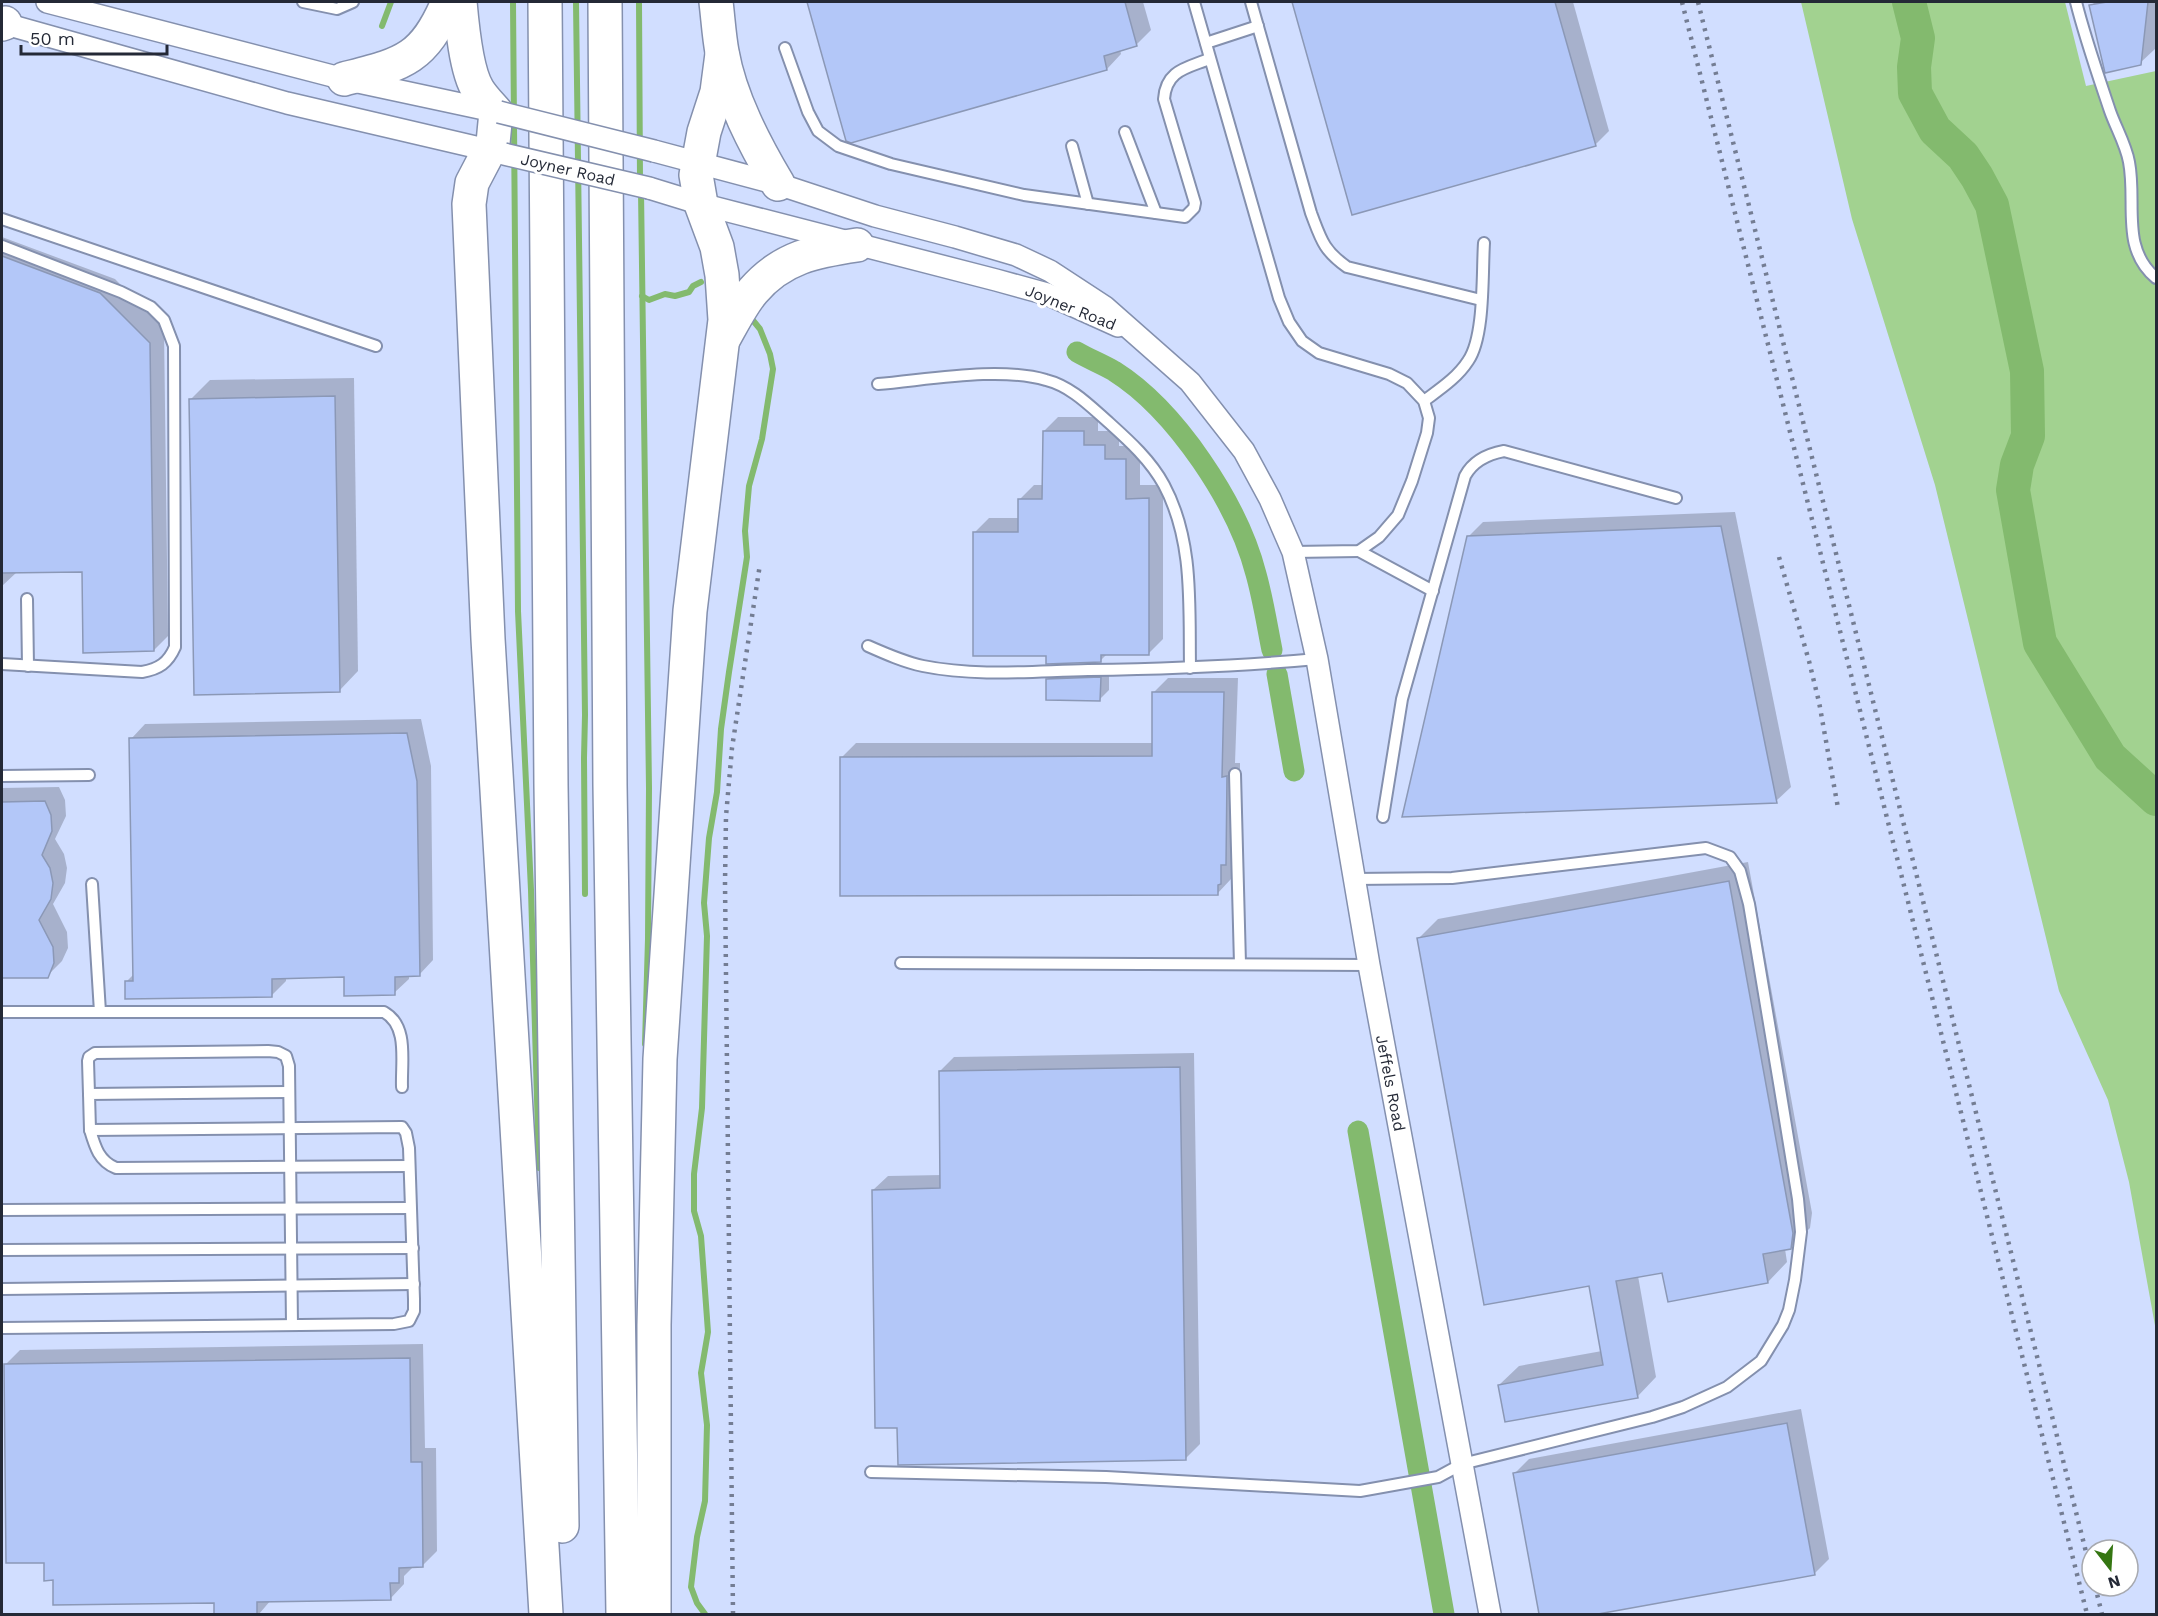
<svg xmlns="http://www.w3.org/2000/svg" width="2158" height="1616" font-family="'Work Sans',sans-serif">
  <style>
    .green { fill: #a2d290 }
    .shadow { fill: #0003 }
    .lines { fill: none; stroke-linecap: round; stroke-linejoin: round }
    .stream { stroke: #83ba6e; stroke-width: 6 }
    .canal { stroke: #83ba6e; stroke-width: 21 }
    .river { stroke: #83ba6e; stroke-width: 34 }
    .building { fill: #b3c7f8; stroke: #8b98b6; stroke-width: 1.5 }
    .lane-casing { stroke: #8490ae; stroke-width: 14 }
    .street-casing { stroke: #8490ae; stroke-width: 24 }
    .primary-casing { stroke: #8490ae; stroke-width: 36 }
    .highway-casing { stroke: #8490ae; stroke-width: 36 }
    .lane { stroke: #fff; stroke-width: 10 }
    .street { stroke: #fff; stroke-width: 21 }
    .primary { stroke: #fff; stroke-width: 33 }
    .highway { stroke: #fff; stroke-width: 33 }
    .rail { stroke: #747d93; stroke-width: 4.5; stroke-dasharray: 3 6; stroke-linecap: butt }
    .street-bridge-casing { stroke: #8490ae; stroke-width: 24; stroke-linecap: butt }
    .street-bridge { stroke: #fff; stroke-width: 21 }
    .labels { text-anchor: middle; stroke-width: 6; stroke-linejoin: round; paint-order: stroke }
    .street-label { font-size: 16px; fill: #242936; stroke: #fff }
  </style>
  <rect width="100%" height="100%" fill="#d1deff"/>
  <path class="green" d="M1801 2H2065L2086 86 2156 71V1331L2129 1182 2108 1100 2059 991 1935 485 1852 219Z"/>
  <g class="shadow">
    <path d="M808 2H1143L1151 30 1136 45 1120 49 1121 54 1107 69 847 140Z"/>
    <path d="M1293 2H1573L1609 131 1595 145 1353 213Z"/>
    <path d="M2095 2H2156L2155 49 2140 63 2091 6Z"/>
    <path d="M2 237 115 279 164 329 168 636 154 650 83 570 17 572 2 586Z"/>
    <path d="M354 378 358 671 339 691 191 399 210 380Z"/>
    <path d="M1058 417H1098V431H1119V446H1140V485H1163V639L1148 654H1107L1100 661 1047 654 975 532 989 518H1020V499L1034 485H1044V431Z"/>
    <path d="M1735 512 1791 787 1776 801 1468 537 1483 522Z"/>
    <path d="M1109 669V690L1100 699 1047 680 1056 670Z"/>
    <path d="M1168 678H1238L1235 763H1240V849L1235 869 1232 872 1231 879 1217 894 842 757 856 743H1153V693Z"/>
    <path d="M421 719 431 766 433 960 419 975H409V979L394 993 345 976 286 977V981L272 995 126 982 134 974 131 739 145 724Z"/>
    <path d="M59 787 65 800 66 816 55 839 64 854 67 868 65 883 53 904 67 932 68 948 62 961 47 976 2 977V788Z"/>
    <path d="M1748 862 1812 1213 1810 1228 1791 1247 1785 1249 1787 1262 1768 1282 1663 1271 1638 1276 1656 1377 1637 1397 1499 1385 1519 1366 1602 1351 1590 1284 1419 938 1438 919Z"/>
    <path d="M1194 1053 1200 1444 1185 1459 899 1426 873 1190 888 1176 942 1175 940 1071 954 1057Z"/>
    <path d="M423 1344 425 1448H436L437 1551 422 1566H414L404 1576V1584L390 1599 271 1600 259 1614H216V1602L54 1579 45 1561 5 1365 20 1350Z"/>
    <path d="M1801 1409 1829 1559 1814 1574 1590 1614H1541L1515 1473 1529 1459Z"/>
  </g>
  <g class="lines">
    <g class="stream">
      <path d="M513 2 518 611 531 890 539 1168"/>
      <path d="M576 2 585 715 584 758 585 894"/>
      <path d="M639 2 640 181"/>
      <path d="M382 26 391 2"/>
      <path d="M641 191 649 788 648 939 645 1044"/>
      <path d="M642 296 649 300 665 294 675 296 689 292 693 286 701 282"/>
      <path d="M705 1614 697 1603 691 1587 697 1537 705 1501 707 1425 701 1373 708 1332 701 1236 694 1211V1174L702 1108 707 936 704 903 709 838 717 792 721 729 729 672 747 557 745 531 749 486 762 439 773 369 770 354 760 329 751 318"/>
    </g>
    <g class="canal">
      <path d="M1077 352C1089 359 1102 364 1114 371 1176 410 1238 504 1256 574 1263 599 1267 625 1272 650"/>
      <path d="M1277 674 1294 771"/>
      <path d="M1358 1131 1444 1614"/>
    </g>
    <path class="river" d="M1909 2 1918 38 1914 67 1915 93 1935 130 1963 156 1977 177 1992 205 2027 371 2028 436 2017 465 2013 490 2040 643 2110 757 2156 799"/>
  </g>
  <g class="building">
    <path d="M807 2H1125L1137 46 1104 56 1107 70 851 143 846 141Z"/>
    <path d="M1292 2H1555L1596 146 1352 215Z"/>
    <path d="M2107 2H2148L2141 65 2105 73 2089 5Z"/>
    <path d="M2 256 100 293 150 343 154 651 83 653 82 572 2 573Z"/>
    <path d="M335 396 340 692 194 695 189 399Z"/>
    <path d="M1043 431H1084V445H1105V459H1126V499L1149 498V655H1101V662L1046 664V656H973V532H1018V499H1042Z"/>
    <path d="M1721 526 1777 803 1402 817 1467 536Z"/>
    <path d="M1101 677 1100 701 1046 700V679Z"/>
    <path d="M1152 692H1224L1222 777 1227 776 1226 865H1221V884L1218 885V895L840 896V757L1152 756Z"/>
    <path d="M407 733 417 781 420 976 395 977V995L344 996V977L272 979V997L125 999V981H133L129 738Z"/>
    <path d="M45 801 51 815 52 831 42 855 50 868 53 883 51 899 39 920 53 947 54 963 48 978H2V802Z"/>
    <path d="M1729 881 1793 1233 1791 1249 1763 1254 1768 1283 1668 1302 1662 1273 1616 1281 1638 1398 1505 1422 1498 1385 1603 1365 1589 1286 1484 1305 1417 938Z"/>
    <path d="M1180 1067 1186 1460 898 1465 897 1428H875L872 1190 940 1188 939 1071Z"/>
    <path d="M410 1358 411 1462H422L423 1567 399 1568V1583H390L391 1600 257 1602V1614H214V1603L53 1605V1580L44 1581V1563H6L4 1364Z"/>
    <path d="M1787 1423 1815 1575 1598 1614H1539L1513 1473Z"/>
  </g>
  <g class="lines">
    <defs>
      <g id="lane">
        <path d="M303 2 337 9 353 2"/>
        <path d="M1194 2 1279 298 1289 322 1302 341 1319 353 1389 374 1407 383 1424 401 1429 418 1427 433 1412 481 1398 515 1379 537 1359 551 1293 552"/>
        <path d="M1251 2 1311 213C1321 239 1323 250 1347 267L1481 300"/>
        <path d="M2076 2C2085 38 2098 75 2110 111 2116 128 2126 145 2129 162 2137 203 2120 248 2156 278"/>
        <path d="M1206 43 1258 26"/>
        <path d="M785 48 808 112 818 131 838 146 891 164 1024 195 1185 217 1194 208 1195 203 1164 99C1166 70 1187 68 1209 59"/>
        <path d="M1125 132 1156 213"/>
        <path d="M1072 146 1088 204"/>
        <path d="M2 219 376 346"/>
        <path d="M2 246 121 292 151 307 164 320 174 346 175 647C168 663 159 669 142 672L2 664"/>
        <path d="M878 384C927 380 999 366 1046 380 1070 386 1088 404 1106 420 1127 439 1150 459 1164 485 1194 541 1189 606 1190 668"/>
        <path d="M1424 401C1440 389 1457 378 1468 361 1485 337 1482 273 1484 243"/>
        <path d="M1359 551 1433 591"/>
        <path d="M27 599 28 666"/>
        <path d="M868 646C886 654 904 662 923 666 977 677 1034 671 1088 670 1165 669 1241 666 1317 659"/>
        <path d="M1235 774 1240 964"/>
        <path d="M2 776 89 775"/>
        <path d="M1383 817 1402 699 1465 476C1473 461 1488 454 1504 451L1676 498"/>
        <path d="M92 884 100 1012"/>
        <path d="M901 963 1369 965"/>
        <path d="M2 1012H384C409 1026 401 1062 402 1087"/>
        <path d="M89 1094 88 1061 89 1057 95 1053 268 1051 278 1052 286 1056 289 1066 292 1325"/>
        <path d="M90 1130C95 1147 99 1161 116 1168L409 1166"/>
        <path d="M2 1210 410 1208"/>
        <path d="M2 1250 413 1248"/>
        <path d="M2 1289 414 1284"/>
        <path d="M2 1328 394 1324 409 1321 414 1311V1299L409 1148 406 1133 402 1127 90 1130 89 1094 289 1092"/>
        <path d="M871 1472 1106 1477 1360 1491 1438 1477 1462 1464 1652 1417 1683 1407 1727 1387 1761 1361 1783 1325 1789 1310 1795 1280 1801 1232 1798 1199 1779 1083 1749 904 1740 871 1730 857 1706 848 1452 878 1354 879"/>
      </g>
      <g id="street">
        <path d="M47 2 344 79 498 112"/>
        <path d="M2 23 287 103 501 153"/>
        <path d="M654 151 778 184 875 216 955 237 1016 255 1050 271 1105 307 1190 382 1244 451 1270 499 1293 552 1317 659 1369 965 1490 1614"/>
        <path d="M649 188 701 204 996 280 1047 294 1118 326"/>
      </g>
      <path id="primary" d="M2 24 5 23"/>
      <g id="highway">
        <path d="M460 2C462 25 466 71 478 90 483 98 490 105 496 112L493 143 472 183 469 204 488 639 546 1614"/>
        <path d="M545 2 551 785 562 1526"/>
        <path d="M605 2 610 785 623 1614"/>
        <path d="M716 2C718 18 719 36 722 52 730 98 755 145 778 184"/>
        <path d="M344 79C402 64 423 61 448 2"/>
        <path d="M724 338C733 322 742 304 753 291 782 257 816 251 857 245"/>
        <path d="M654 1614V1325L660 1059 690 611 725 320 722 275 717 247 701 204 696 175 704 132 717 92 722 54"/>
      </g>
    </defs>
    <use href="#lane" class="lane-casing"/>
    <use href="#street" class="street-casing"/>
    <use href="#primary" class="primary-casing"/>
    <use href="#highway" class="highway-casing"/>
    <use href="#lane" class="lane"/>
    <use href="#street" class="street"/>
    <use href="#primary" class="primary"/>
    <use href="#highway" class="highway"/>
    <g class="rail">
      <path d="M1682 2 2087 1614"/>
      <path d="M1698 2 2092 1576"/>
      <path d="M1779 557 1809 661 1819 702 1838 808"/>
      <path d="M2095 1586 2102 1614"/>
      <path d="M733 1614 725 883 726 816 732 748 760 564"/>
    </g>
    <defs>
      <g id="street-bridge">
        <path d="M499 112 654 151"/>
        <path d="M504 154 649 188"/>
      </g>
    </defs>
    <use href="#street-bridge" class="street-bridge-casing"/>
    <use href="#street-bridge" class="street-bridge"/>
  </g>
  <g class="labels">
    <g class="street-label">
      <text transform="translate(568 169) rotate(13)" y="6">Joyner Road</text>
      <text transform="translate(1071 307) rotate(22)" y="6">Joyner Road</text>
      <text transform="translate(1391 1083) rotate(79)" y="6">Jeffels Road</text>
    </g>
  </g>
  <rect width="2158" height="1616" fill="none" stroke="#242936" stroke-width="6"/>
  <g transform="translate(2110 1568) rotate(163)"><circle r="28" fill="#ffffff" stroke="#a7a9af" stroke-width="1.5"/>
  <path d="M0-4.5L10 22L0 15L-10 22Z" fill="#357612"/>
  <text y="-9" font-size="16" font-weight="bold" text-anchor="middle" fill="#242936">N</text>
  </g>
  <path d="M21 45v9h146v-9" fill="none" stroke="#242936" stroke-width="3"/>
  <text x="30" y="45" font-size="18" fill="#242936" stroke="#ffffff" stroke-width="4.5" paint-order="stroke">50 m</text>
</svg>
